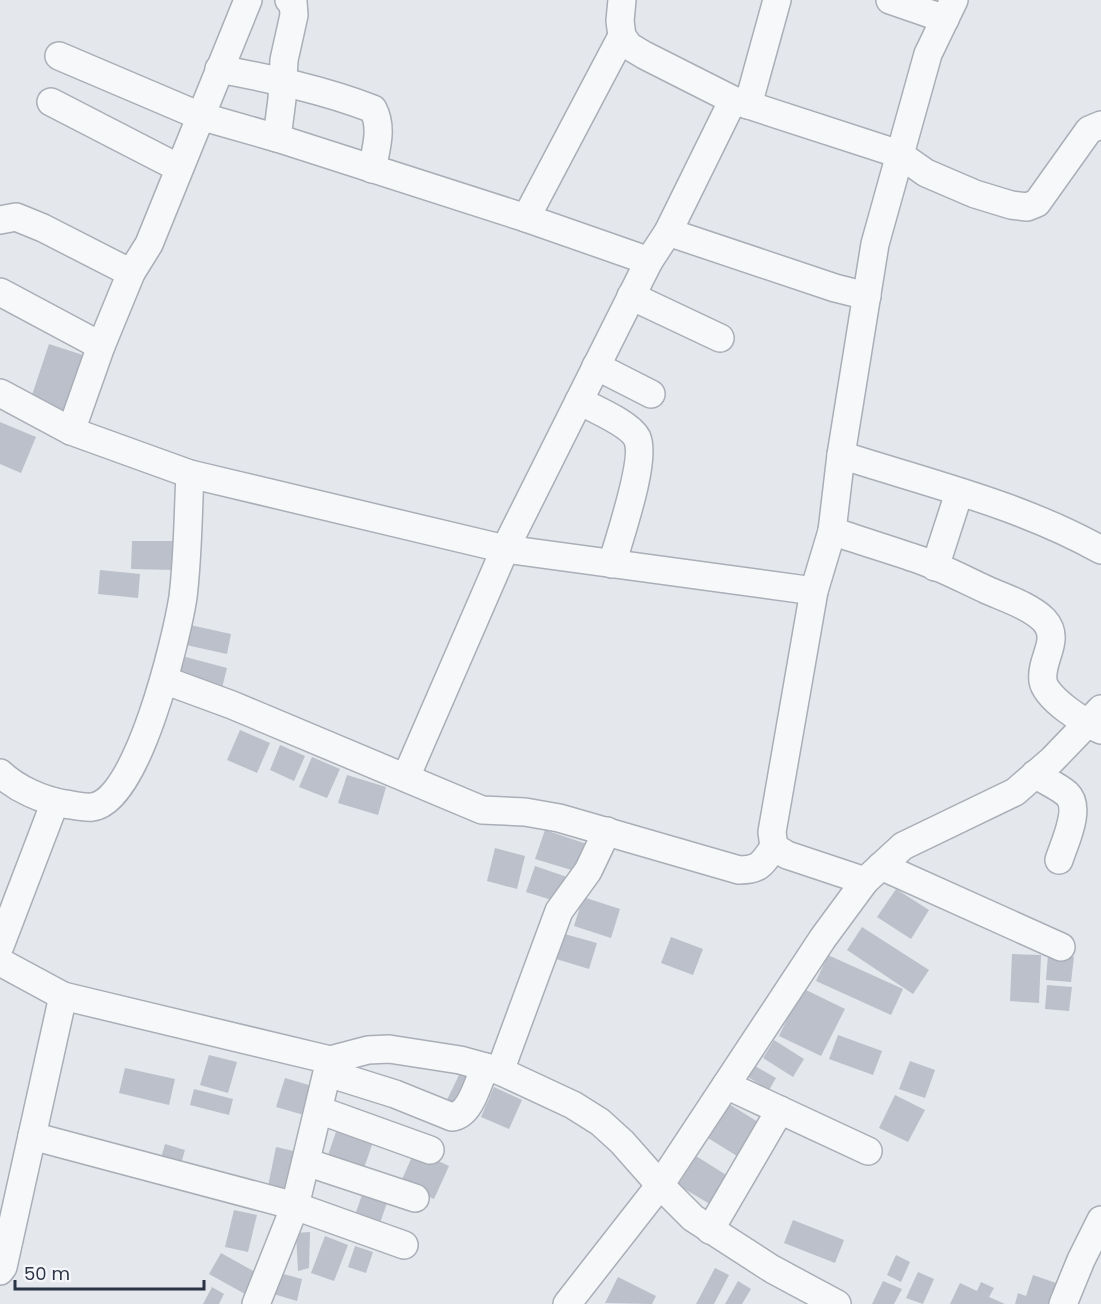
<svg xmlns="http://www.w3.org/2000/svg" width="1101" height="1304" font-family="Poppins,sans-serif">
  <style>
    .building { fill: #bbc0ca }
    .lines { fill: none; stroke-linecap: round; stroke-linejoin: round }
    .street-casing { stroke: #a9aeb7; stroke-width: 30 }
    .street { stroke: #f7f8fa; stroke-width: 27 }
  </style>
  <rect width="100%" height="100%" fill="#e4e7ec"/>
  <g class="building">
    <path d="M49 344 86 356 65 420 28 407Z"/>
    <path d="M0 422 36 437 21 473 0 464Z"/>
    <path d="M132 541H174V570L131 569Z"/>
    <path d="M100 570 140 574 138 598 98 594Z"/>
    <path d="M190 625 231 634 227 654 186 645Z"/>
    <path d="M182 656 227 668 221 692 176 680Z"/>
    <path d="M240 730 270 743 257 773 227 760Z"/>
    <path d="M280 745 305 756 294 781 270 770Z"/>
    <path d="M312 757 340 769 327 798 299 787Z"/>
    <path d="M347 775 386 787 378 815 338 803Z"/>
    <path d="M545 830 587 844 578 872 535 859Z"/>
    <path d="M495 848 525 856 517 889 487 881Z"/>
    <path d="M535 866 567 877 558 902 526 892Z"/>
    <path d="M896 889 929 910 911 939 877 917Z"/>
    <path d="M583 897 620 909 611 938 574 926Z"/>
    <path d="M862 927 929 970 913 994 847 950Z"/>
    <path d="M561 933 597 943 589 969 553 958Z"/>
    <path d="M671 937 703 949 693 975 661 963Z"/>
    <path d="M1012 954 1041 955 1039 1003 1010 1001Z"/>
    <path d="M828 955 903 989 891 1015 816 981Z"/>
    <path d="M1048 955 1074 957 1071 982 1046 980Z"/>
    <path d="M1047 985 1072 987 1069 1011 1045 1009Z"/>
    <path d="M802 988 845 1009 821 1056 779 1036Z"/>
    <path d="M838 1035 882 1051 873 1075 829 1059Z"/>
    <path d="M774 1040 804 1059 793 1077 763 1058Z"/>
    <path d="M209 1055 237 1062 228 1093 200 1085Z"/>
    <path d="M910 1061 935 1070 925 1098 899 1089Z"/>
    <path d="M755 1066 776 1078 769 1090 748 1077Z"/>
    <path d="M125 1068 175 1079 169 1105 119 1093Z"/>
    <path d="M460 1073 473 1080 458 1111 445 1104Z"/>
    <path d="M285 1078 319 1088 311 1117 276 1107Z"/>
    <path d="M494 1087 522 1100 509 1129 481 1117Z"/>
    <path d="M194 1089 233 1099 229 1115 190 1105Z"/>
    <path d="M895 1095 925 1110 908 1142 879 1128Z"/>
    <path d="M729 1104 758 1122 737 1156 708 1138Z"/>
    <path d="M337 1129 373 1142 363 1171 327 1158Z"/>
    <path d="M165 1144 185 1150 179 1170 159 1165Z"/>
    <path d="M276 1147 298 1152 289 1195 267 1191Z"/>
    <path d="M415 1150 449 1166 434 1199 400 1184Z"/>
    <path d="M696 1156 731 1178 713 1206 678 1185Z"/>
    <path d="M364 1189 389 1197 379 1226 354 1218Z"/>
    <path d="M234 1210 257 1215 248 1252 225 1247Z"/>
    <path d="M793 1220 844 1240 835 1263 784 1243Z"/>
    <path d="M310 1232 309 1268 298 1271 296 1233Z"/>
    <path d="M325 1236 348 1245 334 1281 311 1273Z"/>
    <path d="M355 1246 373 1252 366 1273 348 1267Z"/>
    <path d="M221 1253 257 1273 245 1294 209 1274Z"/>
    <path d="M896 1255 910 1262 901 1282 887 1275Z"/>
    <path d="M715 1268 729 1275 714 1304H696Z"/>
    <path d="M276 1272 302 1279 297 1301 270 1293Z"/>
    <path d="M918 1272 934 1279 923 1304 906 1298Z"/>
    <path d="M1033 1275 1062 1285 1055 1304H1015L1018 1293 1026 1296Z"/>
    <path d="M618 1277 656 1296 652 1304 605 1303Z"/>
    <path d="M738 1281 751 1289 742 1304H725Z"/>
    <path d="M883 1281 902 1289 894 1304H872Z"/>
    <path d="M981 1282 994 1288 989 1297 1005 1304H950L960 1283 977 1291Z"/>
    <path d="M212 1287 224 1294 219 1304H203Z"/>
  </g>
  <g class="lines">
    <defs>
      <g id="street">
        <path d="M622 0 620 21 622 36 629 46 644 55 733 100 899 154 926 173 975 194 1011 205 1027 207 1037 203 1089 130 1101 125"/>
        <path d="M890 0 945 19"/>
        <path d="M59 56 200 116 277 138 526 218 649 261"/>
        <path d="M219 69C272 79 324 90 373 109 383 128 376 149 372 169"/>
        <path d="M51 102 179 168"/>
        <path d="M748 105 777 0"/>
        <path d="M277 138 282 99 284 60 294 15 293 2 289 0"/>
        <path d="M526 218 622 36"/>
        <path d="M0 220 16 217 43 228 131 273"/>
        <path d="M668 232 835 288 867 296"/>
        <path d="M0 292 101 346"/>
        <path d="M631 296 720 338"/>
        <path d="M596 366 651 394"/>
        <path d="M0 393 71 431 190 474 505 549 814 591"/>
        <path d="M579 401C593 408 630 424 637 438 647 459 619 539 612 564"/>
        <path d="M71 431 101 346 131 273 149 244 248 0"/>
        <path d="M841 455C928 483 1021 505 1101 550"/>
        <path d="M832 531C861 541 891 550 920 560 943 568 965 580 987 590 1005 598 1030 606 1044 620 1062 640 1040 658 1043 681 1046 699 1085 723 1101 730"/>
        <path d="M935 567 959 493"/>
        <path d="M164 680 232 705 482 810 525 812 559 818 739 870C760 870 762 864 774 847"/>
        <path d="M0 773C17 789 42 800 65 804 73 805 84 808 92 807 138 803 177 636 183 597 188 556 188 514 190 474"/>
        <path d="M1035 774C1045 781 1058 786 1067 794 1082 808 1064 844 1059 860"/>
        <path d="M406 777 505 549 649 261 668 232 733 100"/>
        <path d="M881 866 1061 947"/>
        <path d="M865 881 787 855 774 847 772 832 814 591 832 531 841 455 875 244 928 54 954 0"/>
        <path d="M0 946 55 802"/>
        <path d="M0 962 63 996 330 1060 368 1050 389 1049 460 1060 500 1071 573 1105 600 1122 622 1142 660 1185 693 1218 772 1269 837 1304"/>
        <path d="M500 1071 559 911 588 871 607 831"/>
        <path d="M328 1073 395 1094 452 1117C471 1115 478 1082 485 1067"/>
        <path d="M726 1085 868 1151"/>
        <path d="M319 1110 430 1150"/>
        <path d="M32 1136 295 1206 404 1245"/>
        <path d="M306 1162 415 1198"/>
        <path d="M710 1230 780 1110"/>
        <path d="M0 1271 3 1267 63 996"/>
        <path d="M256 1304 295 1206 330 1060"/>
        <path d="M567 1304 660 1185 823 938 865 881 903 846 1015 792 1052 760 1101 709"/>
        <path d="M1063 1304 1081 1260 1101 1220"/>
      </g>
    </defs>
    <use href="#street" class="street-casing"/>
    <use href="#street" class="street"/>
  </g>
  <path d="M15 1280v9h189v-9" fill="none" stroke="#2b3445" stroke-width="3"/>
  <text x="24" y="1280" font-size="18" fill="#2b3445" stroke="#f4f6f9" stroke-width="4.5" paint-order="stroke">50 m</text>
</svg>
